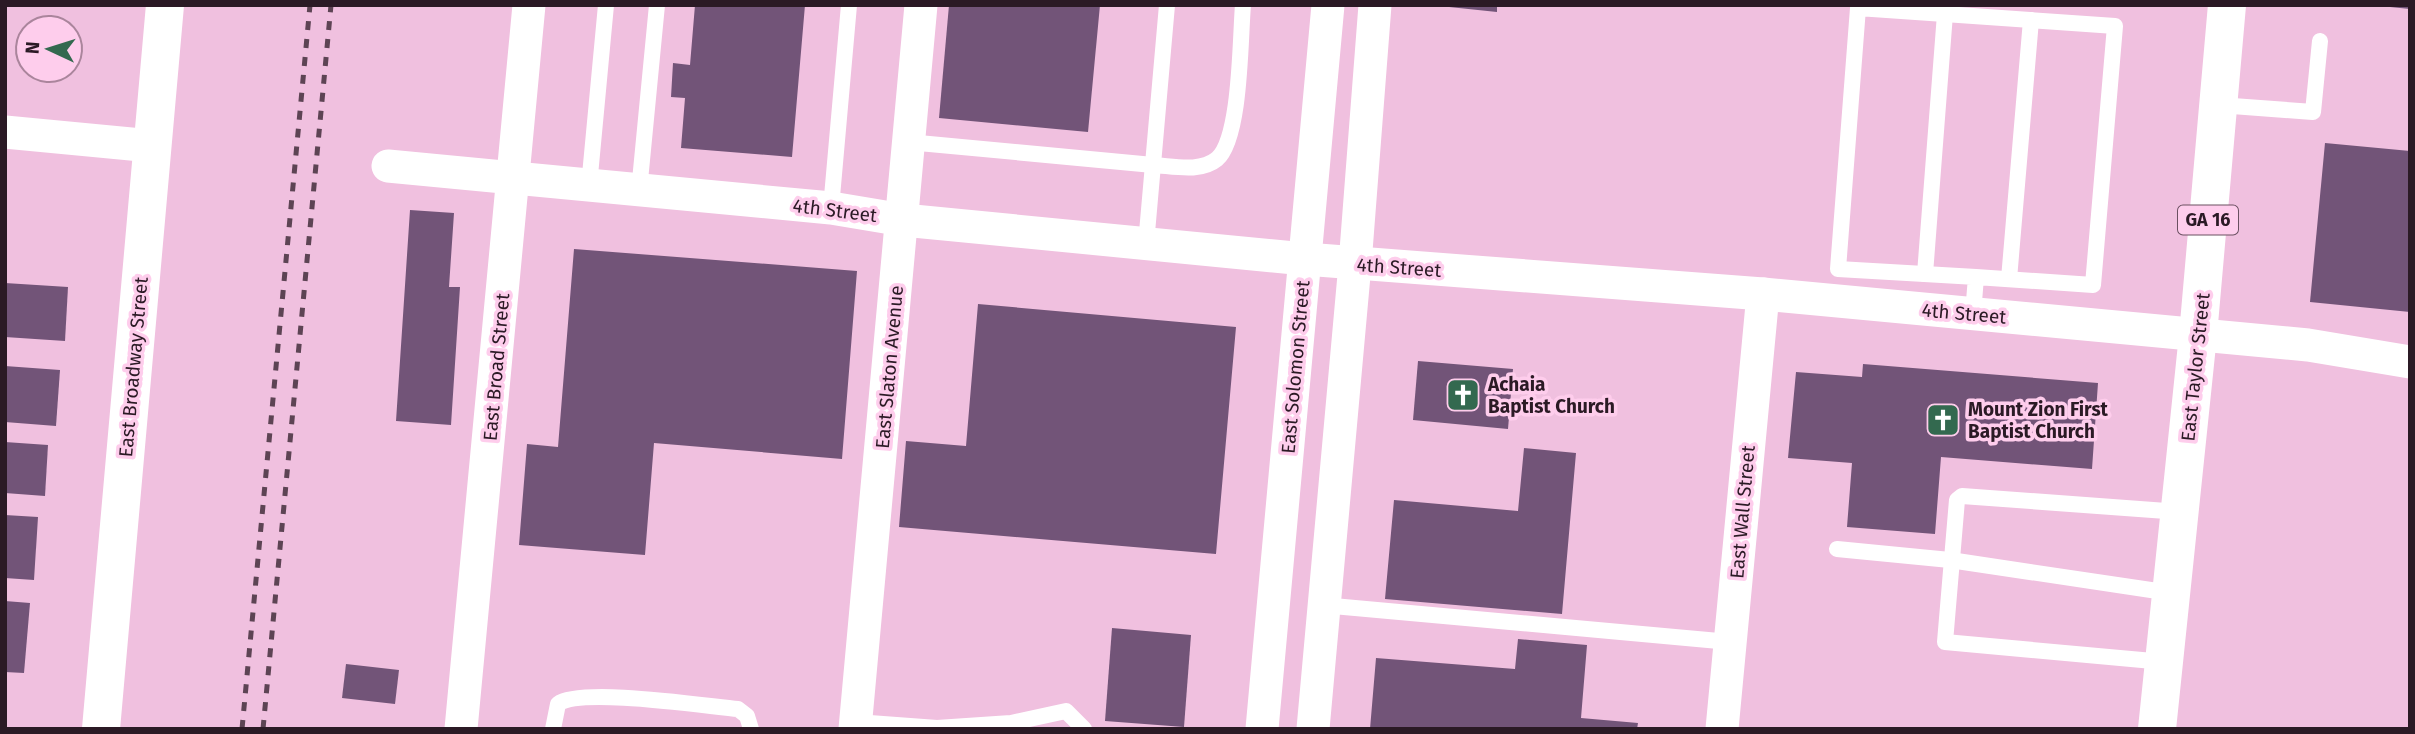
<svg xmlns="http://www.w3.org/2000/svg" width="2415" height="734" font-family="'Fira Sans',sans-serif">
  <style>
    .building { fill: #725478 }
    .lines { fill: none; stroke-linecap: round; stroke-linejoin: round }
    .service { stroke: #fff; stroke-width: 16 }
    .minor { stroke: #fff; stroke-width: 33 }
    .secondary { stroke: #fff; stroke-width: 38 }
    .primary { stroke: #fff; stroke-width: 38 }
    .rail { stroke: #5d4454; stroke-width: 5; stroke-dasharray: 9 9; stroke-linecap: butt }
    .labels { text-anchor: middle; stroke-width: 7; stroke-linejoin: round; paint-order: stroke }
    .shield { fill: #fecdec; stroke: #6a5061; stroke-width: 2 }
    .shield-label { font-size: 18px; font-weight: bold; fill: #2b1a25 }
    .street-label { font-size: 19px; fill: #2b1a25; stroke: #fecdec }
    .poi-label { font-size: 19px; font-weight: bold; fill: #2b1a25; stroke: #fecdec; text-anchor: start }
  </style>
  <rect width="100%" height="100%" fill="#f0c0df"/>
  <g class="building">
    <path d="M695 5H805L792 157 681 148 685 98 671 97 673 63 690 65Z"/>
    <path d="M949 5H1100L1088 132 939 118Z"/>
    <path d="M1430 5H1497V12Z"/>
    <path d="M2390 5H2410V9L2390 7Z"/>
    <path d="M2325 143 2410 151V312L2310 302Z"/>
    <path d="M410 210 454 213 449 287H460L451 425 396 421Z"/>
    <path d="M574 249 857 271 842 459 654 443 645 555 519 545 527 444 558 447Z"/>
    <path d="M5 283 68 287 65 341 5 337Z"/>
    <path d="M978 304 1236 327 1216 554 899 527 906 441 966 446Z"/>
    <path d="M1418 361 1513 369 1508 429 1413 420Z"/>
    <path d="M1863 364 2098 383 2092 469 1941 457 1935 534 1847 527 1852 463 1788 458 1796 372 1862 377Z"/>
    <path d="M5 366 60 370 56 426 5 422Z"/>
    <path d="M5 442 48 445 45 496 5 493Z"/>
    <path d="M1524 448 1576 453 1562 614 1385 599 1394 500 1518 511Z"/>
    <path d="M5 515 38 517 34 580 5 578Z"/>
    <path d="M5 601 30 603 24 673 5 672Z"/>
    <path d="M1112 628 1191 635 1184 727 1105 721Z"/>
    <path d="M1518 639 1587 645 1581 718 1638 723 1637 729H1370L1376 658 1515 669Z"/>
    <path d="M346 664 399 670 395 704 342 698Z"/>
  </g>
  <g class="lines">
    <g class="service">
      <path d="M2219 105 2313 112 2320 41"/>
      <path d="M908 142 1153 165C1173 166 1200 173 1217 159 1241 138 1240 39 1243 5"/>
      <path d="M589 186 606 5"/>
      <path d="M639 191 657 5"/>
      <path d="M831 208 849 5"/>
      <path d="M1146 244 1167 5"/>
      <path d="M1925 274 1945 14"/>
      <path d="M2009 279 2031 20"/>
      <path d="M1973 314 1976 277 2093 285 2115 26 1858 8 1838 269 1976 277"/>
      <path d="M1837 549 1950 560 2171 593"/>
      <path d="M1322 605 1730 642"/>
      <path d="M2164 662 1945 642 1957 500 1962 496 2180 512"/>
      <path d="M856 722 937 728 1011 723 1066 711 1084 729"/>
      <path d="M553 729 558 704C580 687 705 706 738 709L747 716 751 729"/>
    </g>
    <g class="minor">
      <path d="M5 132 152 146"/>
      <path d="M388 166 831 208 903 220 1305 259 1763 294 2308 345 2410 362"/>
      <path d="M461 729 529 5"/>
      <path d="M855 729 921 5"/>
      <path d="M1262 729 1328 5"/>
      <path d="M1313 729 1355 264 1375 5"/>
      <path d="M1722 729 1763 294"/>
    </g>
    <path class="secondary" d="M101 729 165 5"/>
    <path class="primary" d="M2157 729 2198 335 2227 5"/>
    <g class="rail">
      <path d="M242 729 310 5"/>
      <path d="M263 729 331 5"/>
    </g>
  </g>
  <defs>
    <symbol id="church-square" viewBox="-11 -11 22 22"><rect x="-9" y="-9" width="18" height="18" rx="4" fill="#33694f" stroke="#fecdec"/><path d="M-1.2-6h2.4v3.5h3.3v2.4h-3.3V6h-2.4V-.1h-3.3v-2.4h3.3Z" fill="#fff"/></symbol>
  </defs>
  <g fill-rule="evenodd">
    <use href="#church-square" x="1444" y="376" width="38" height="38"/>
    <use href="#church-square" x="1924" y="401" width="38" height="38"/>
  </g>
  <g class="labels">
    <rect class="shield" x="2178" y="205.5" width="60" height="29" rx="5"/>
    <g class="shield-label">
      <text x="2208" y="226">GA 16</text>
    </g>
    <g class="street-label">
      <text transform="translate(835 210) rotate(7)" y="7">4th Street</text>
      <text transform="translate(1399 267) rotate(4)" y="7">4th Street</text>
      <text transform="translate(1964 313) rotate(5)" y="7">4th Street</text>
      <text transform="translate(133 367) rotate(-85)" y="7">East Broadway Street</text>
      <text transform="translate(496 367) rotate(-85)" y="7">East Broad Street</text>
      <text transform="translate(889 367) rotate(-85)" y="7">East Slaton Avenue</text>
      <text transform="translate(1295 367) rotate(-85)" y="7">East Solomon Street</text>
      <text transform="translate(2195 367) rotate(-84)" y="7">East Taylor Street</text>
      <text transform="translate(1742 512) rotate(-85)" y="7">East Wall Street</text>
    </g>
    <g class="poi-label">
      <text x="1488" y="391">Achaia<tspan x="1488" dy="22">Baptist Church</tspan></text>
      <text x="1968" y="416">Mount Zion First<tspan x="1968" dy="22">Baptist Church</tspan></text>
    </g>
  </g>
  <rect width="2415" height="734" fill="none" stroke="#2b1a25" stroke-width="14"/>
  <g transform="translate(49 49) rotate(274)"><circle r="33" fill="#fecdec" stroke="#aa859c" stroke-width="2"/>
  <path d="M0-5L12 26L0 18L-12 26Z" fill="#33694f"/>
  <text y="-10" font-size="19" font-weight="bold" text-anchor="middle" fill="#2b1a25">N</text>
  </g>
</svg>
